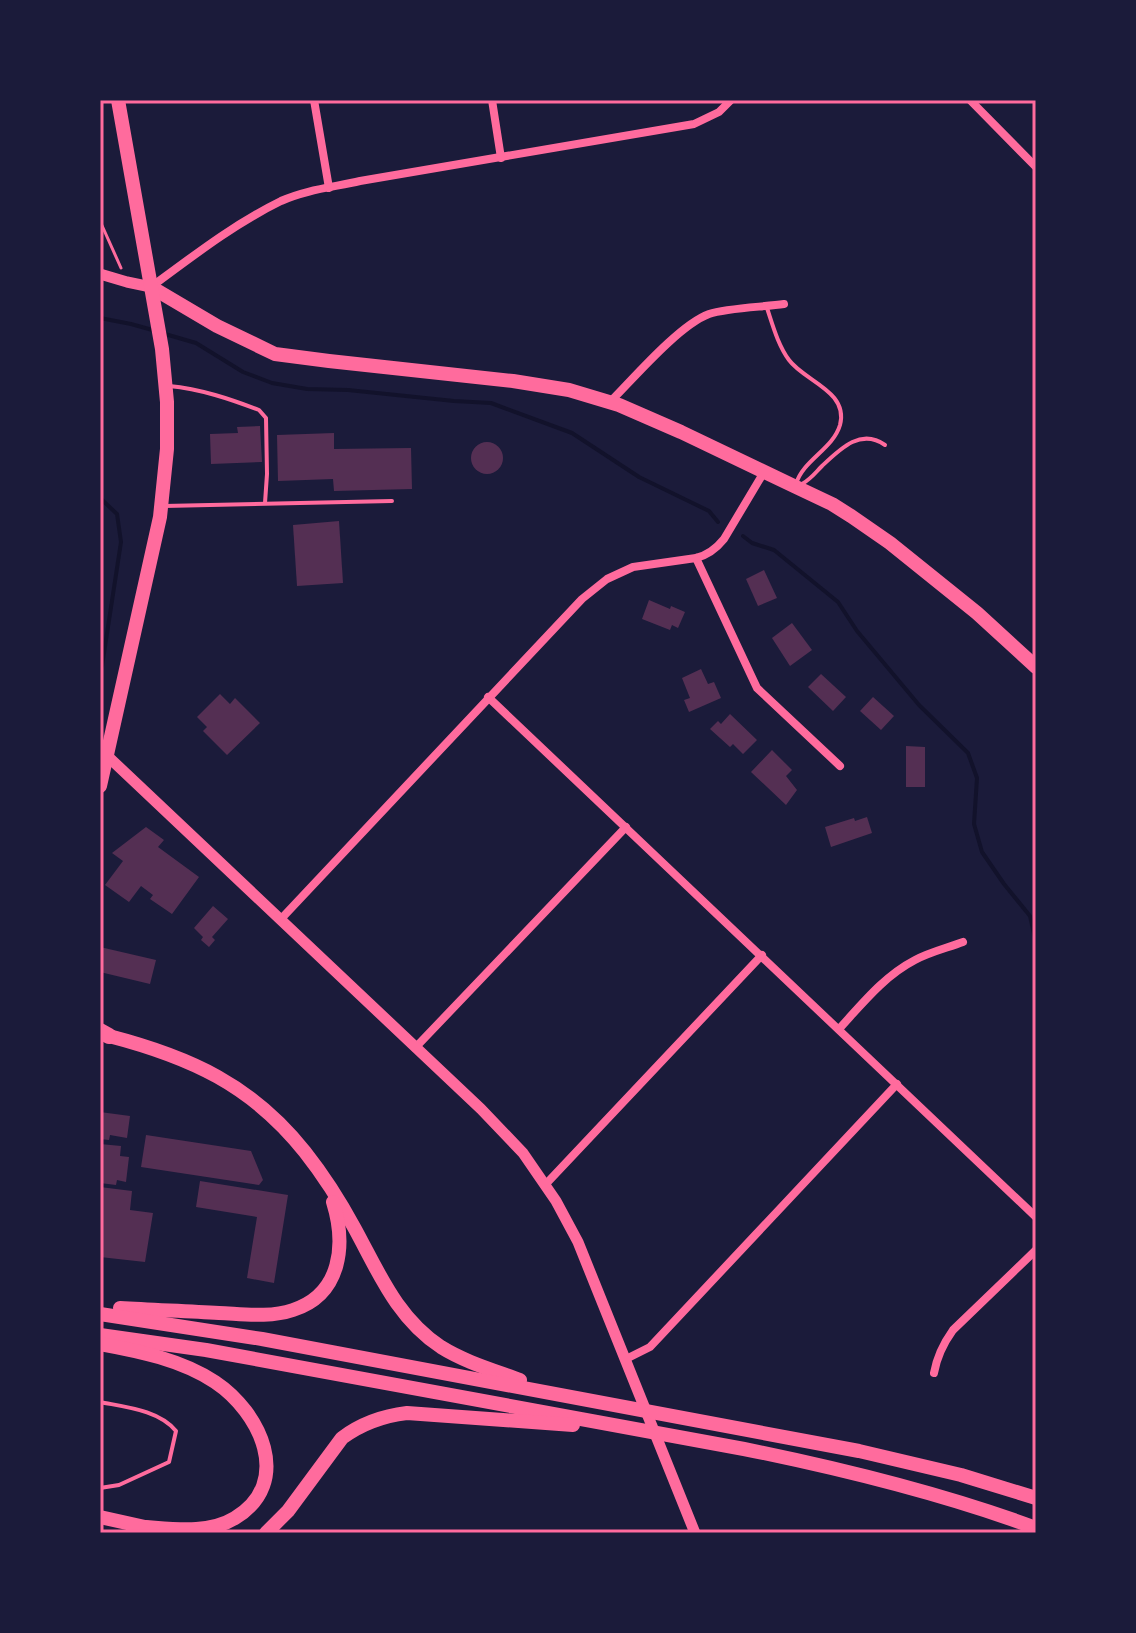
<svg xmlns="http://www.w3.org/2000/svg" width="1136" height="1633" font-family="Spectral,serif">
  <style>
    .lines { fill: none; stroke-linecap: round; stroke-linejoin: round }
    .stream { stroke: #12122b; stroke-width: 4 }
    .building { fill: #542f53 }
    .path { stroke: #ff6b9d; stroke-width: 3 }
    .service { stroke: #ff6b9d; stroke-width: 4 }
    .minor { stroke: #ff6b9d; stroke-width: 8 }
    .tertiary { stroke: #ff6b9d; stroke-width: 11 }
    .primary { stroke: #ff6b9d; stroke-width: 14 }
    .trunk { stroke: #ff6b9d; stroke-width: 14 }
    .motorway { stroke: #ff6b9d; stroke-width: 16 }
    .neatline { fill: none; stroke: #ff6b9d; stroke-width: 3 }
  </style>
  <rect width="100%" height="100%" fill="#1b1b3a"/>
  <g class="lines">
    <g class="stream">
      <path d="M100 318 131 324 156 331"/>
      <path d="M165 334 196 343 243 372 272 383 307 389 348 390 454 401 491 403 572 433 639 477 709 511 718 522"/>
      <path d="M100 498 117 514 121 542 102 666 100 671"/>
      <path d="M743 536 752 543 774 550 838 602 857 631 919 705 968 753 977 778 974 824 982 852 1004 884 1030 916 1036 943"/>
    </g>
  </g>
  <g class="building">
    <path d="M260 426 262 462 211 464 210 434 238 433 237 427Z"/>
    <path d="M334 433V449L411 448 412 489 334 491 333 479 278 481 277 435Z"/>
    <circle cx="487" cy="458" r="16"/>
    <path d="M339 521 343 583 297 586 293 525Z"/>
    <path d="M764 570 777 598 758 606 746 579Z"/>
    <path d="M649 600 670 609 671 606 685 612 678 628 672 625 670 630 642 619Z"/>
    <path d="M792 623 812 650 790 666 772 638Z"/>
    <path d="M701 669 708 684 714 682 721 698 689 712 684 700 690 698 682 678Z"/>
    <path d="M821 674 846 697 833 711 808 687Z"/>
    <path d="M220 694 230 704 235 698 260 723 227 755 203 731 207 727 197 717Z"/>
    <path d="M873 697 894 716 881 730 860 711Z"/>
    <path d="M730 714 757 740 743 754 733 744 730 747 710 729 718 721 721 724Z"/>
    <path d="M906 746 925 747V787H906Z"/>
    <path d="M772 750 792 770 786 776 797 790 786 805 751 772Z"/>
    <path d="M867 817 872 833 831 847 825 827 854 818 855 821Z"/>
    <path d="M146 827 164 840 158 847 199 877 172 914 150 899 153 895 141 886 129 902 105 885 123 861 112 853Z"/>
    <path d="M213 906 228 919 212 937 215 940 209 947 201 940 203 937 194 928Z"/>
    <path d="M100 947 156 960 150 984 100 972Z"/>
    <path d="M100 1112 130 1116 127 1138 110 1135 109 1140 100 1139Z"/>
    <path d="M146 1135 251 1151 263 1180 259 1185 141 1167Z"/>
    <path d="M100 1144 121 1146 120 1156 129 1157 126 1182 117 1180 116 1185 100 1183Z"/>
    <path d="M200 1181 288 1195 274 1283 247 1278 257 1217 196 1207Z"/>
    <path d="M100 1187 132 1191 130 1210 153 1213 145 1262 100 1257Z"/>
  </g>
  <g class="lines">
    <path class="path" d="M100 221 121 268"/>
    <g class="service">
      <path d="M767 308C773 326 778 345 789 360 804 381 849 391 840 425 833 449 803 460 796 484"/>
      <path d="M169 386C201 389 230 399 259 410L266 418 267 474 265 503"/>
      <path d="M802 484C811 479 815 473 822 466 841 448 861 428 885 445"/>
      <path d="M164 506 392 501"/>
      <path d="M100 1402C125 1407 159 1410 176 1431L169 1462 119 1485 100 1488"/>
    </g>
    <g class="minor">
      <path d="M314 100 329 188"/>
      <path d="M492 100 501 158"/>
      <path d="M970 100 1036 167"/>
      <path d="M151 287C193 256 234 224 281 201 305 190 334 187 360 181L694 124 719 112 731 100"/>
      <path d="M610 402C633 379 679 325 709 314 727 308 763 307 784 304"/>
      <path d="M696 558 757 688 840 766"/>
      <path d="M488 697 1036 1217"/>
      <path d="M281 919 582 599 607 579 633 567 696 558C708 555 716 549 724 539L764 472"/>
      <path d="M839 1029C862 1004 884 976 915 960 930 952 947 948 963 942"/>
      <path d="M415 1048 626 827"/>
      <path d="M545 1185 762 955"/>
      <path d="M626 1359 650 1347 897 1084"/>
      <path d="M934 1373C937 1356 943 1344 953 1330L1036 1250"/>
    </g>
    <g class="tertiary">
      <path d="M100 274 127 282 151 287"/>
      <path d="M100 749 481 1109 523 1153 556 1201 578 1242 695 1533"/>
    </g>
    <g class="primary">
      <path d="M151 287 217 326 275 354 329 361 513 381 569 390 619 405 681 432 796 487 832 504 851 516 890 543 977 613 1036 667"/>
      <path d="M100 786 160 517 167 449V402L162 349 118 100"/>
    </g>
    <g class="trunk">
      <path d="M109 1036C190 1057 252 1085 305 1152 324 1176 341 1203 355 1229 379 1273 397 1318 441 1347 465 1362 493 1370 520 1380"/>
      <path d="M120 1308C153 1310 186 1311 219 1313 243 1314 270 1318 293 1310 342 1294 346 1244 333 1202"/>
      <path d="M100 1314 262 1339 859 1451 961 1475 1036 1498"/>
      <path d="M100 1335 206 1350 744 1449C843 1469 941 1493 1036 1528"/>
      <path d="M100 1344C139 1351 182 1360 215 1382 260 1412 294 1482 235 1518 209 1534 174 1529 145 1527"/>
      <path d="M100 1517 154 1529"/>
      <path d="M266 1533 288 1511 342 1438C362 1423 382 1416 407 1413L573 1425"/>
    </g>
    <path class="motorway" d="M100 1031 109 1036"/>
  </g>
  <rect width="1136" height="1633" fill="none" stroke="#1b1b3a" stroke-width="204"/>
  <rect x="102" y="102" width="932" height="1429" class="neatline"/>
</svg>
